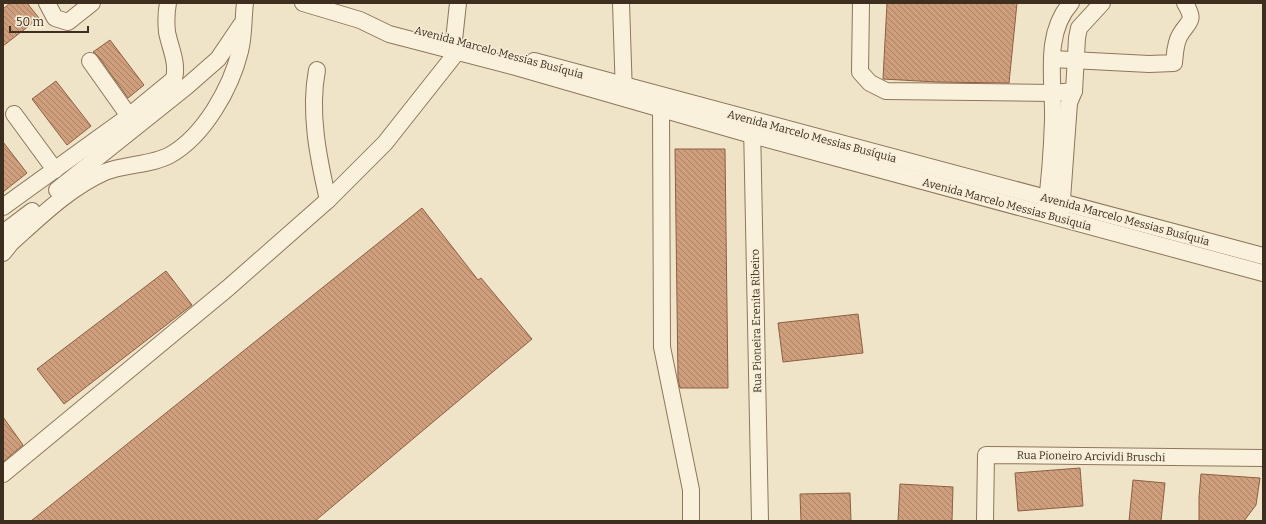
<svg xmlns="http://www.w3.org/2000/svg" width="1266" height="524" font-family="Bitter,serif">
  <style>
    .building { fill: url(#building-back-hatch); stroke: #8d5f41 }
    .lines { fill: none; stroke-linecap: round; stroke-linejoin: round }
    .minor-casing { stroke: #8d765c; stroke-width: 18 }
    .minor { stroke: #faf1dc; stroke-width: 16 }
    .labels { text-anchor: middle; stroke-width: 3; stroke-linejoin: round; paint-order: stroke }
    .street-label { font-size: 11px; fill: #3d2e20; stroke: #f7eed8 }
  </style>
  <defs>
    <pattern id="building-back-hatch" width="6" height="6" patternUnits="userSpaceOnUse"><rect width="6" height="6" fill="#cf9f7d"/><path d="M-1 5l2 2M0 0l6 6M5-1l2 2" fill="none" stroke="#a98266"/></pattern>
  </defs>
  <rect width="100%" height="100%" fill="#f0e4c8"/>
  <g class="building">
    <path d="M10 3H27L39 18 3 46V9Z"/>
    <path d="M887 3H1017L1009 83 936 82 883 79Z"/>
    <path d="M110 40 144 85 128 98 98 56 93 52Z"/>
    <path d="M56 81 91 126 67 145 32 99Z"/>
    <path d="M3 142 27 173 3 192Z"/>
    <path d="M675 149H725L728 388H680L678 379Z"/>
    <path d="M422 208 478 280 481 278 532 339 315 521H31Z"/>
    <path d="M166 271 192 305 64 404 37 369Z"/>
    <path d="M858 314 863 353 783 362 778 323Z"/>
    <path d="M3 417 23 445 3 462Z"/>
    <path d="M1080 468 1083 506 1018 511 1015 473Z"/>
    <path d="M1201 474 1260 478 1256 505 1244 521H1199V497Z"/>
    <path d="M1133 480 1165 483 1161 521H1129Z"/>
    <path d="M900 484 953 487 952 521H898Z"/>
    <path d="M850 493 851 521H801L800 494Z"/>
  </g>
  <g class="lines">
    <defs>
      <g id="minor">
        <path d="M47 3 55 18 68 22 92 3"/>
        <path d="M303 3 360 20 389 34 516 67 752 135 1263 273"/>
        <path d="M621 3 624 95"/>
        <path d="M861 3 860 72 870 83 886 91 1053 93 1074 91"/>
        <path d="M454 40 458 3"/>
        <path d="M1052 59 1149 64 1174 63C1175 54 1175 43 1180 35 1189 20 1196 22 1185 3"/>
        <path d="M90 61 129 116"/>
        <path d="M534 61 1263 256"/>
        <path d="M317 70C309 112 318 157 328 200"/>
        <path d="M661 109 662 347 691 490V521"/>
        <path d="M14 114 55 170"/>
        <path d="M752 125 760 521"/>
        <path d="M57 190 186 87 218 59 241 25"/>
        <path d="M3 207 129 116 174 79C178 62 170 48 167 32 166 22 166 13 168 3"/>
        <path d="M1046 208C1050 179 1052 149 1053 120 1054 81 1043 34 1071 3"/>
        <path d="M1061 213 1069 103 1074 91 1077 38 1079 28 1102 3"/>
        <path d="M3 233 32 211"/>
        <path d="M3 253 11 243C40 217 69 188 105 172 124 164 152 165 170 155 204 136 231 88 240 51 244 36 243 19 245 3"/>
        <path d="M3 474 228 288 328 200 385 143 457 52"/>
        <path d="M985 521 986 455 1263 458"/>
      </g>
    </defs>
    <use href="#minor" class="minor-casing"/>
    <use href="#minor" class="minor"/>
  </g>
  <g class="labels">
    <g class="street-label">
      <text transform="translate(499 52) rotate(15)" y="4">Avenida Marcelo Messias Busíquia</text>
      <text transform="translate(812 136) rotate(15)" y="4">Avenida Marcelo Messias Busíquia</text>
      <text transform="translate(1007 204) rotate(15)" y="4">Avenida Marcelo Messias Busiquia</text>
      <text transform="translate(1125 219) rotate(15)" y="4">Avenida Marcelo Messias Busíquia</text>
      <text transform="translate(756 321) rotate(-91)" y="4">Rua Pioneira Erenita Ribeiro</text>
      <text transform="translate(1091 456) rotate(1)" y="4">Rua Pioneiro Arcividi Bruschi</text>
    </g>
  </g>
  <rect width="1266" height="524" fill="none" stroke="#3d2e20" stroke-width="8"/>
  <path d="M10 26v6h78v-6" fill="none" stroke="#3d2e20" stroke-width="2"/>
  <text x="16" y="26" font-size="12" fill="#3d2e20" stroke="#f7eed8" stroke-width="3" paint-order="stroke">50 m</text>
</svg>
